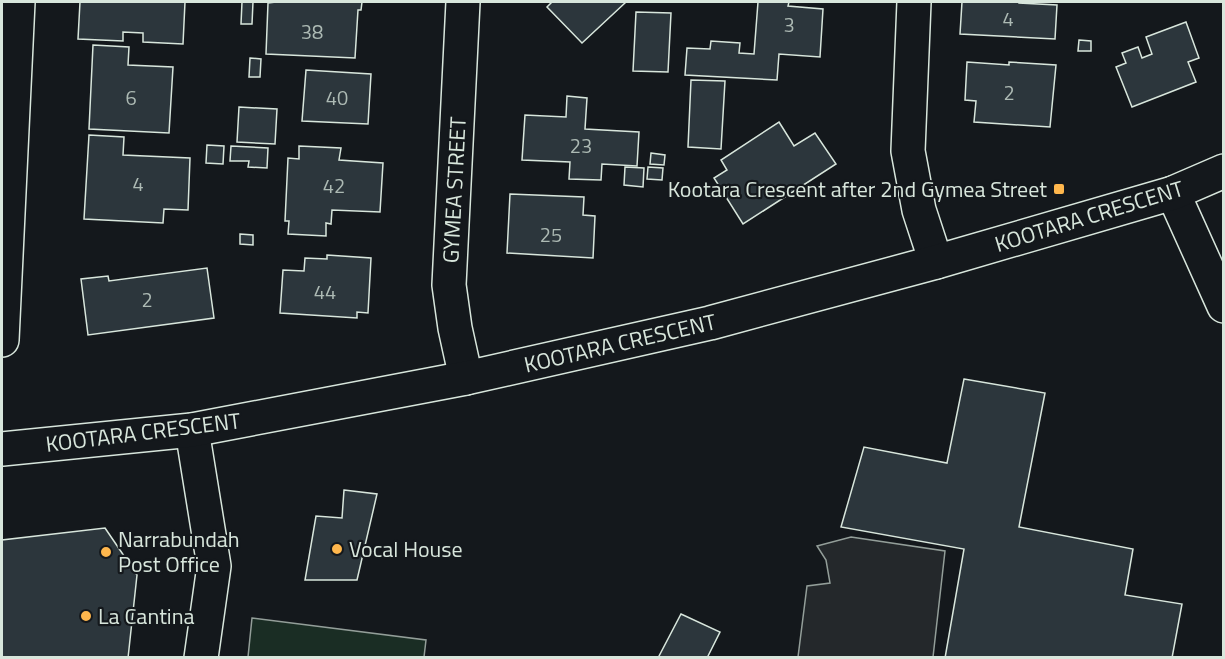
<svg xmlns="http://www.w3.org/2000/svg" width="1225" height="659" font-family="'Titillium Web',sans-serif">
  <style>
    .green { fill: #1a2d24; stroke: #939e99; stroke-width: 1.5 }
    .parking { fill: #24282b; stroke: #939e99; stroke-width: 1.5 }
    .building { fill: #2c363c; stroke: #d8e6dc; stroke-width: 1.5 }
    .lines { fill: none; stroke-linecap: round; stroke-linejoin: round }
    .minor-casing { stroke: #d8e6dc; stroke-width: 36 }
    .minor { stroke: #14181c; stroke-width: 33 }
    .poi-dot { fill: #ffb74d; stroke: #14181c; stroke-width: 2 }
    .labels { text-anchor: middle; stroke-width: 4.5; stroke-linejoin: round; paint-order: stroke }
    .number-label { font-size: 20px; fill: #adbab4 }
    .poi-label { font-size: 22px; fill: #d8e6dc; stroke: #14181c; text-anchor: start }
    .street-label { font-size: 22px; fill: #d8e6dc; stroke: #14181c }
  </style>
  <rect width="100%" height="100%" fill="#14181c"/>
  <path class="green" d="M252 618 426 640 424 657H248Z"/>
  <path class="parking" d="M851 537 945 551 933 657H798L807 586 830 583 826 560 817 546Z"/>
  <g class="building">
    <path d="M80 2H185L183 44 143 42V33L123 32V41L78 39Z"/>
    <path d="M242 2H253L252 24H241Z"/>
    <path d="M276 2H362L361 10H358L355 58 266 54 268 3Z"/>
    <path d="M552 2H626L582 43 547 7Z"/>
    <path d="M758 2H789L788 6 823 9 820 57 779 54 777 80 685 75 687 48 710 49 711 41 740 43 739 53 754 54Z"/>
    <path d="M962 2H1019V3L1057 5 1055 39 960 34Z"/>
    <path d="M636 12 671 13 668 72 633 71Z"/>
    <path d="M1186 22 1199 58 1188 62 1196 82 1132 107 1116 67 1126 63 1122 53 1138 47 1142 58 1152 54 1146 37Z"/>
    <path d="M1079 40 1091 41V51H1078Z"/>
    <path d="M93 45 129 47 128 65 173 67 169 133 89 129Z"/>
    <path d="M250 58 261 59 260 77H249Z"/>
    <path d="M967 62 1009 65V62L1056 65 1050 127 974 122 976 101 965 100Z"/>
    <path d="M306 70 371 74 368 124 302 121Z"/>
    <path d="M691 80 725 81 721 149 688 147Z"/>
    <path d="M567 96 587 98 585 129 639 132 637 166 602 164 601 180 569 179 570 162 522 160 525 115 566 117Z"/>
    <path d="M239 107 277 109 275 144 237 142Z"/>
    <path d="M779 122 794 146 815 133 836 164 743 224 714 178 727 170 721 160Z"/>
    <path d="M89 135 124 137 123 155 190 158 188 210 164 209 163 223 84 219Z"/>
    <path d="M207 145 224 146 223 164 206 163Z"/>
    <path d="M231 146 268 148 267 168 248 167 249 161H230Z"/>
    <path d="M299 146 341 148 339 160 383 163 380 212 332 210 331 224 326 223V236L288 234 289 221H285L288 158 299 159Z"/>
    <path d="M651 153 665 155 664 165 650 164Z"/>
    <path d="M625 167 644 168 643 187 624 185Z"/>
    <path d="M648 167 663 168 662 180 647 179Z"/>
    <path d="M510 194 584 197 583 215 595 216 593 258 507 253Z"/>
    <path d="M240 234 253 235V245L240 244Z"/>
    <path d="M327 255 371 258 368 313 357 312V318L280 313 283 270 304 271 305 258 327 259Z"/>
    <path d="M207 268 214 318 88 335 81 279 108 276 109 281Z"/>
    <path d="M964 379 1045 393 1019 527 1133 549 1125 595 1182 604 1172 658H945L964 549 841 527 864 447 947 463Z"/>
    <path d="M344 490 377 494 357 580H305L316 516 342 518Z"/>
    <path d="M105 528 137 575 128 658H2V540Z"/>
    <path d="M681 614 720 632 707 658H658Z"/>
  </g>
  <g class="lines">
    <defs>
      <g id="minor">
        <path d="M463 2 449 285 455 328 466 378"/>
        <path d="M914 2 908 151 919 210 936 262"/>
        <path d="M1173 193 1224 306"/>
        <path d="M2 340 18 2"/>
        <path d="M192 430 214 566 201 658"/>
        <path d="M2 449 192 430 466 378 710 323 936 262 1173 193 1224 171"/>
      </g>
    </defs>
    <use href="#minor" class="minor-casing"/>
    <use href="#minor" class="minor"/>
  </g>
  <g class="poi-dot">
    <rect x="1053" y="183" width="12" height="12" rx="3"/>
    <circle cx="337" cy="549" r="6"/>
    <circle cx="106" cy="552" r="6"/>
    <circle cx="86" cy="616" r="6"/>
  </g>
  <g class="labels">
    <g class="number-label">
      <text x="1008" y="26">4</text>
      <text x="789" y="32">3</text>
      <text x="312" y="39">38</text>
      <text x="1009" y="100">2</text>
      <text x="131" y="105">6</text>
      <text x="337" y="105">40</text>
      <text x="581" y="153">23</text>
      <text x="138" y="191">4</text>
      <text x="334" y="193">42</text>
      <text x="551" y="242">25</text>
      <text x="325" y="299">44</text>
      <text x="147" y="307">2</text>
    </g>
    <g class="poi-label">
      <text x="1047" y="197" text-anchor="end">Kootara Crescent after 2nd Gymea Street</text>
      <text x="118" y="547">Narrabundah<tspan x="118" dy="25">Post Office</tspan></text>
      <text x="349" y="557">Vocal House</text>
      <text x="98" y="624">La Cantina</text>
    </g>
    <g class="street-label">
      <text transform="translate(454 190) rotate(-87)" y="8">GYMEA STREET</text>
      <text transform="translate(1089 216) rotate(-17)" y="8">KOOTARA CRESCENT</text>
      <text transform="translate(620 343) rotate(-13)" y="8">KOOTARA CRESCENT</text>
      <text transform="translate(143 432) rotate(-7)" y="8">KOOTARA CRESCENT</text>
    </g>
  </g>
  <rect width="1225" height="659" fill="none" stroke="#d8e6dc" stroke-width="6"/>
</svg>
